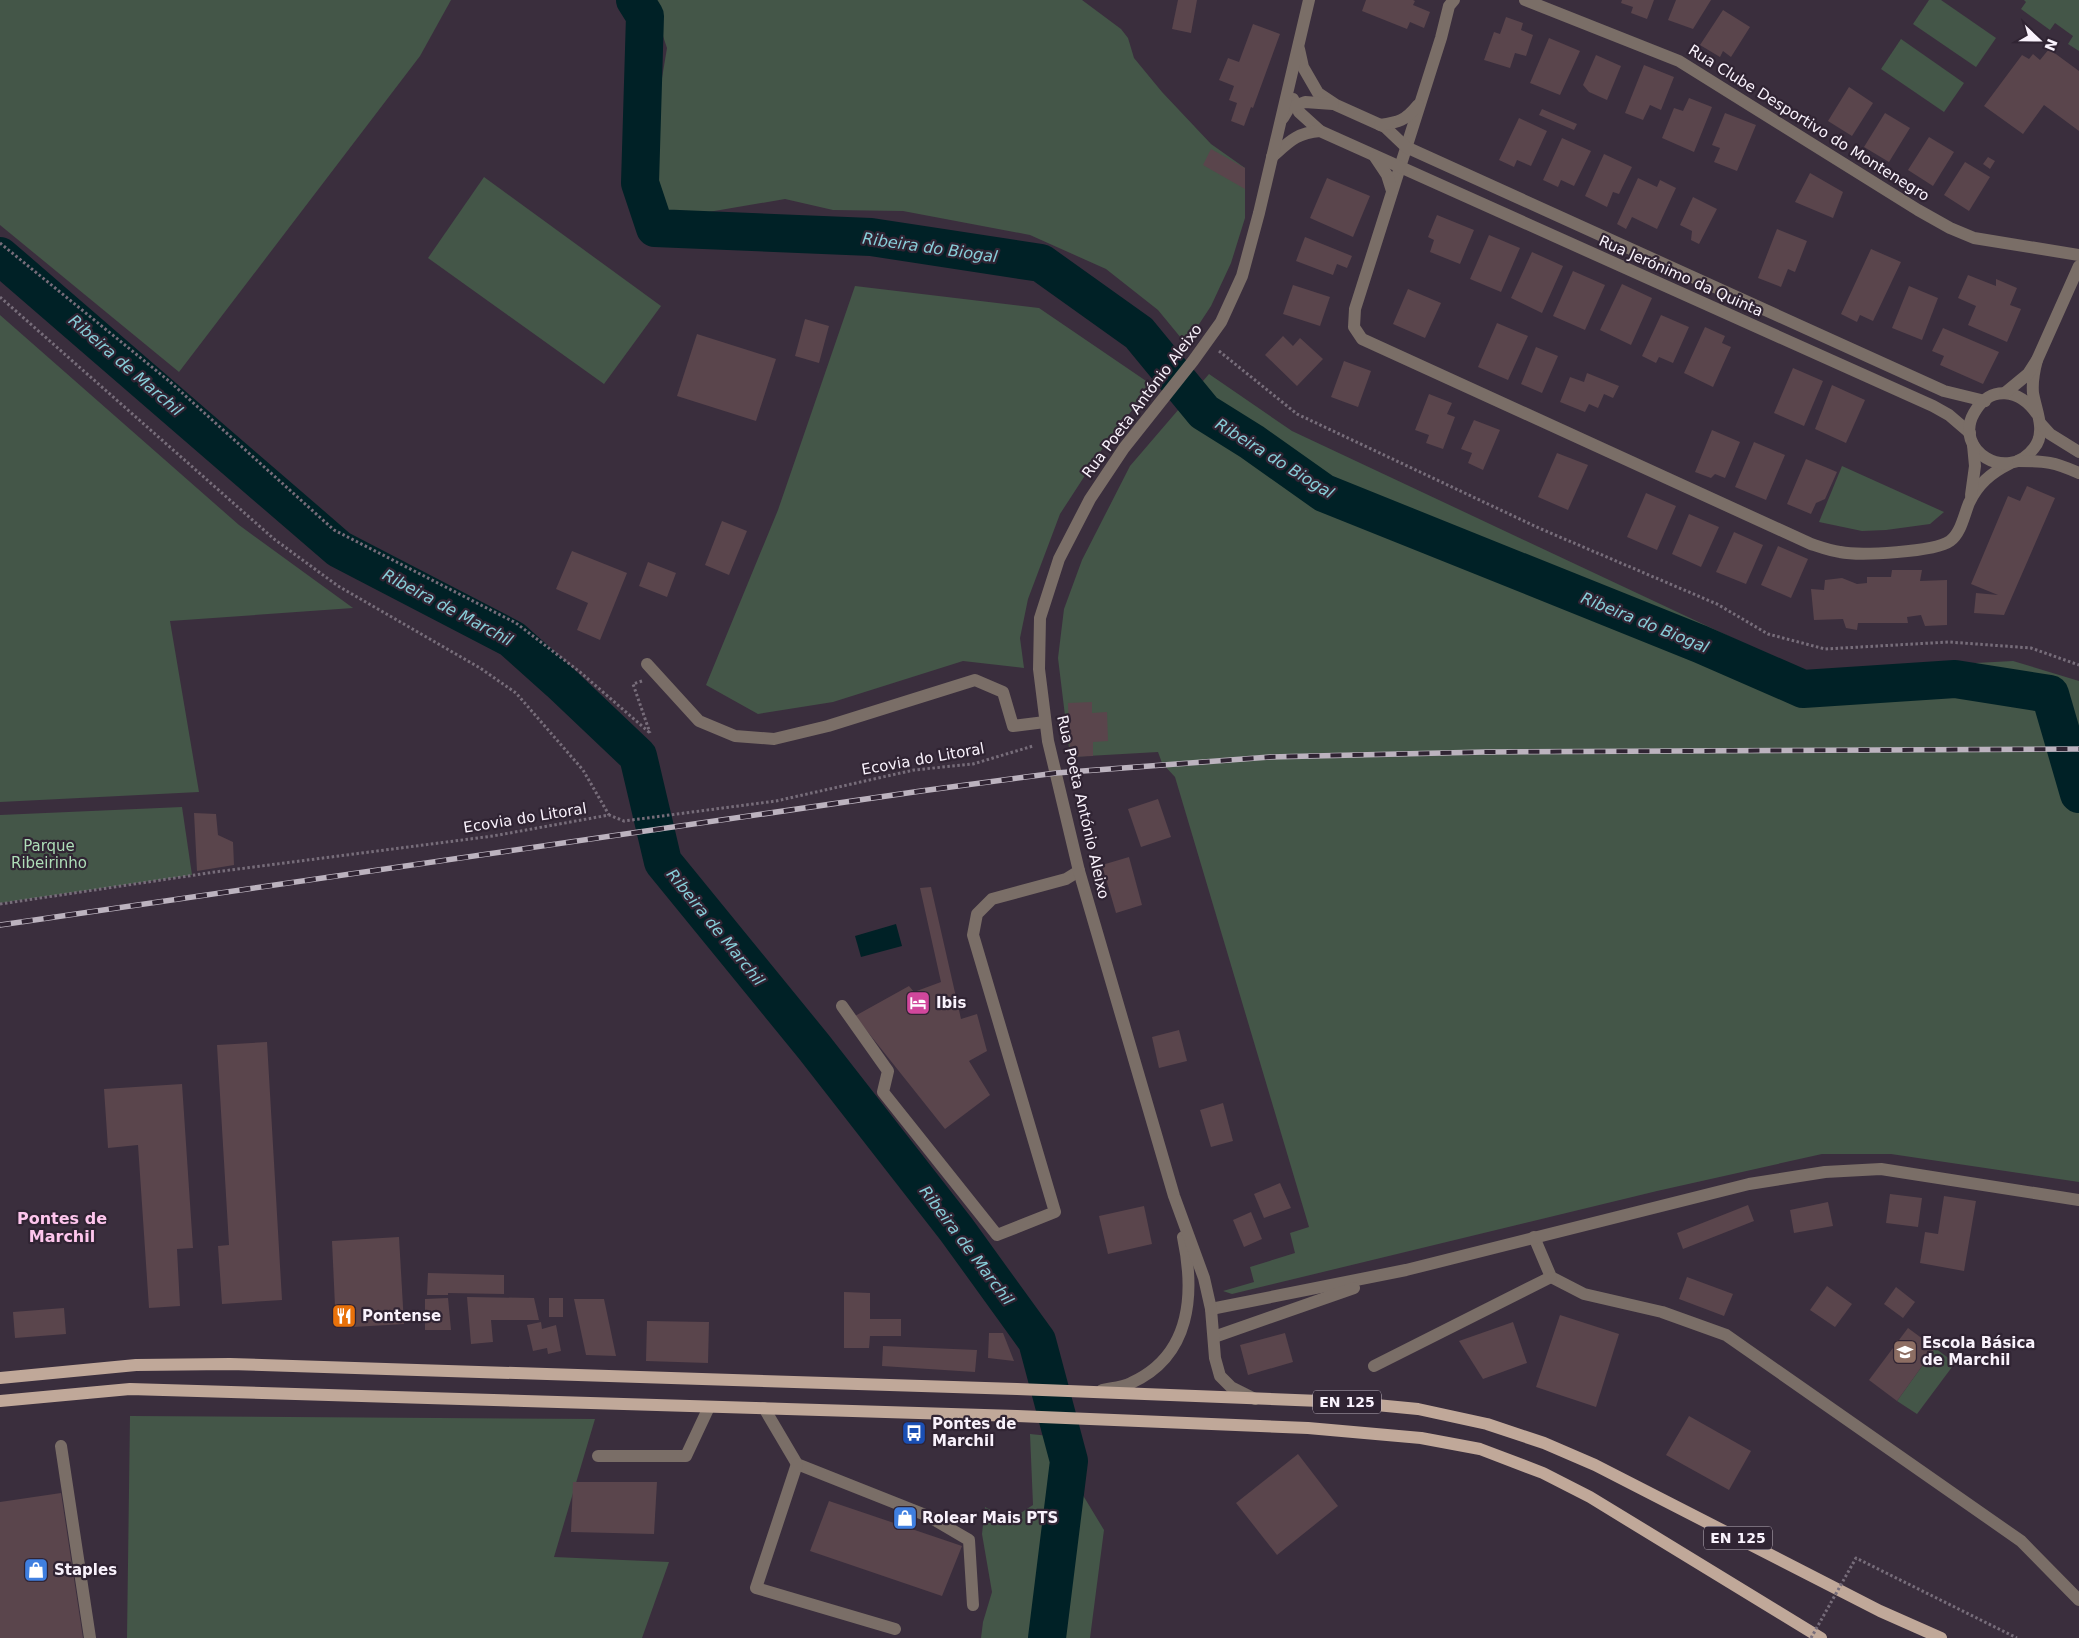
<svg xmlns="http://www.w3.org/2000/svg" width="2079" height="1638" font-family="'DejaVu Sans',sans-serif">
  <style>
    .green { fill: #445648 }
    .water { fill: #002126 }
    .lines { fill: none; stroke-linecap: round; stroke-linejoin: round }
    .river { stroke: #002126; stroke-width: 38 }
    .building { fill: #5a454c }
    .path { stroke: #776d7a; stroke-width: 3; stroke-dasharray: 2.5 2.5; stroke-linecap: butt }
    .service { stroke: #7a6e67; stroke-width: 12 }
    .minor { stroke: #7a6e67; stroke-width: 12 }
    .primary { stroke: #c0a899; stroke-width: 12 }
    .rail-casing { stroke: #bcb3bf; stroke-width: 5.5 }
    .rail { stroke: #302433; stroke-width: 4; stroke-dasharray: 11; stroke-linecap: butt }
    .path-bridge { stroke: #776d7a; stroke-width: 3; stroke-dasharray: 2.5 2.5; stroke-linecap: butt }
    .labels { text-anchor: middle; stroke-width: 4.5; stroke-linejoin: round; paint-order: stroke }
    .shield { fill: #302433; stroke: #bdb4c0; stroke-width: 1 }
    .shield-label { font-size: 14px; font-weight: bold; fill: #f9f2fc }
    .street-label { font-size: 15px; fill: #f9f2fc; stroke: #302433 }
    .park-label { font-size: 15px; fill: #aedeb8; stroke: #302433 }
    .poi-label { font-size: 15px; font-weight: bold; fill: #f9f2fc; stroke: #302433; text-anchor: start }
    .water-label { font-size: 16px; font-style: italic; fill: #88ced9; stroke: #302433 }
    .neighbourhood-label { font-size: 16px; font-weight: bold; fill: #fec6ed; stroke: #302433 }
  </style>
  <rect width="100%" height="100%" fill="#3a2e3d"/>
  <g class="green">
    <path d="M0 0H451L420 56 179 372 0 225Z"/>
    <path d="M651 0H1082L1121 29 1128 38 1134 58 1162 92 1211 144 1245 168V218L1231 263 1211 306 1186 344 1158 310 1106 269 1030 235 903 211 833 210 785 199 685 216 668 217 658 201 652 138 667 48Z"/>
    <path d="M1929 0H1941L1996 38 1976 67 1913 24Z"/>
    <path d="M2024 0H2079V51L2068 44 2073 36 2055 23 2050 30 2021 9 2026 2Z"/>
    <path d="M1901 39 1964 83 1944 112 1881 69Z"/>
    <path d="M484 177 661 306 604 384 428 258Z"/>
    <path d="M855 286 1039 308 1152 385 1106 443 1060 514 1028 599 1020 638 1024 668 963 661 833 702 758 714 706 685 778 510Z"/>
    <path d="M0 315 239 525 353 608 170 621 199 792 0 802Z"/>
    <path d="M1209 374 1292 431 1805 672 2013 661 2079 681V1182L1891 1154H1822L1657 1191 1232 1294 1223 1291 1254 1282 1250 1267 1295 1253 1290 1233 1309 1227 1175 777 1162 763 1158 752 1070 757 1058 658 1064 609 1082 560 1130 466Z"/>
    <path d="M1842 466 1944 512 1930 524 1886 530 1862 531 1819 522Z"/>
    <path d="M182 807 192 875 0 903V815Z"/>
    <path d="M1935 1348 1955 1363 1917 1414 1897 1401Z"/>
    <path d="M130 1416 595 1419 554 1557 669 1562 642 1638H127Z"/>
    <path d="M1030 1434 1079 1439 1081 1492 1104 1530 1090 1638H981L983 1622 992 1592 982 1534 985 1507 1010 1520 1033 1505Z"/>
  </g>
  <path class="water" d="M896 924 902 946 861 957 855 936Z"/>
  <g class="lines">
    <g class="river">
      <path d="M635 0 645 16 640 183 655 228 871 237 1041 263 1139 333 1204 412 1252 442 1324 493 1700 644 1803 689 1955 679 2050 694 2079 794"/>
      <path d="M0 256 339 549 512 639 560 682 638 756 663 862 814 1047 956 1229 1037 1341 1069 1461 1047 1638"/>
    </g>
  </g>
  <g class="building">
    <path d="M1178 0H1197L1191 33 1172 29Z"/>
    <path d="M1366 0H1413L1415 1 1413 5 1430 12 1424 28 1410 22 1407 29 1362 11Z"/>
    <path d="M1622 0H1654L1647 19 1631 13 1633 7 1621 3Z"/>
    <path d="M1676 0H1711L1693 29 1668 20Z"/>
    <path d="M1723 10 1750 27 1731 57 1723 51 1720 57 1700 45Z"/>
    <path d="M1506 17 1523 23 1521 30 1533 35 1526 56 1515 53 1510 68 1484 60 1494 32 1500 34Z"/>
    <path d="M1253 24 1280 34 1253 108 1251 107 1244 126 1231 121 1237 103 1229 100 1234 86 1219 80 1228 58 1239 62Z"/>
    <path d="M1549 38 1580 51 1560 95 1530 83Z"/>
    <path d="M2049 49 2079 71V131L2044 105 2023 134 1984 106 2022 55 2029 59 2033 54 2040 60Z"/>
    <path d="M1596 55 1621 66 1607 100 1589 92 1583 85Z"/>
    <path d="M1644 65 1674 77 1661 110 1650 105 1643 120 1625 113Z"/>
    <path d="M1849 87 1873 103 1852 136 1828 121Z"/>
    <path d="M1689 98 1712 107 1694 152 1662 138 1674 108 1683 111Z"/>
    <path d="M1542 109 1577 124 1574 130 1539 115Z"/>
    <path d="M1725 113 1756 125 1737 171 1714 162 1720 148 1712 145Z"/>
    <path d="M1885 113 1910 128 1889 162 1864 147Z"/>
    <path d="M1519 118 1547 131 1531 166 1517 160 1514 167 1499 160Z"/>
    <path d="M1929 137 1954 152 1933 186 1908 170Z"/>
    <path d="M1562 138 1591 151 1574 186 1561 180 1558 187 1543 180Z"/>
    <path d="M1211 149 1245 168V189L1203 165Z"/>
    <path d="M1604 154 1632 167 1619 194 1613 192 1607 207 1585 196Z"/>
    <path d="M1988 157 1995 161 1990 169 1983 164Z"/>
    <path d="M1965 162 1990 177 1969 211 1944 195Z"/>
    <path d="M1810 173 1843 192 1833 218 1795 202Z"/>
    <path d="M1327 178 1370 196 1353 237 1310 218Z"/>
    <path d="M1638 178 1657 187 1660 180 1676 188 1657 229 1632 217 1626 229 1617 224Z"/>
    <path d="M1693 197 1717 209 1699 244 1691 240 1692 231 1680 225Z"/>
    <path d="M1437 215 1474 230 1460 264 1430 252 1434 240 1428 237Z"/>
    <path d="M1777 229 1807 241 1795 272 1788 269 1781 287 1758 278Z"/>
    <path d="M1489 235 1520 248 1501 292 1470 279Z"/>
    <path d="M1305 237 1352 256 1347 268 1337 264 1333 275 1296 261Z"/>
    <path d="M1871 249 1901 262 1873 321 1860 315 1857 322 1841 314Z"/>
    <path d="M1532 252 1563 266 1542 313 1511 298Z"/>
    <path d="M1573 271 1605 285 1585 330 1553 316Z"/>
    <path d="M1968 275 1996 286V279L2017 288 2010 305 2021 309 2007 342 1968 325 1976 306 1958 298Z"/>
    <path d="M1622 284 1652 298 1631 345 1600 330Z"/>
    <path d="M1293 285 1330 297 1320 326 1283 314Z"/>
    <path d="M1909 286 1938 298 1922 340 1892 328Z"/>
    <path d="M1408 289 1441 303 1425 338 1393 324Z"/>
    <path d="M1661 315 1689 327 1673 363 1659 357 1656 363 1642 356Z"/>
    <path d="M805 319 829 326 819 363 795 356Z"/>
    <path d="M1497 323 1528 336 1508 380 1478 367Z"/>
    <path d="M1705 327 1725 336 1722 343 1731 347 1713 387 1684 373Z"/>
    <path d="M1943 328 1999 352 1983 384 1940 365 1944 356 1932 351Z"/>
    <path d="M697 334 776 359 756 421 677 396Z"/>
    <path d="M1283 336 1293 346 1300 338 1323 359 1297 386 1265 355Z"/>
    <path d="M1536 347 1558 356 1542 393 1521 384Z"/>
    <path d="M1344 361 1371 371 1358 407 1331 397Z"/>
    <path d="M1793 368 1823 381 1804 426 1774 413Z"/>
    <path d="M1587 373 1619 386 1613 398 1604 394 1598 408 1589 404 1585 412 1560 402 1570 377 1584 382Z"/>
    <path d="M1832 385 1865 400 1846 443 1815 429Z"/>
    <path d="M1429 394 1452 403 1447 414 1455 417 1443 449 1426 443 1429 435 1415 430Z"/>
    <path d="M1474 420 1500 430 1483 470 1468 463 1472 453 1461 449Z"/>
    <path d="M1712 430 1740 442 1725 478 1715 474 1711 478 1695 472Z"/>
    <path d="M1754 442 1785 455 1766 500 1735 487Z"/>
    <path d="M1557 453 1588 465 1568 510 1538 497Z"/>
    <path d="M1806 459 1837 472 1825 499 1816 503 1811 514 1787 504Z"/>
    <path d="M2027 486 2055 498 2004 615 1974 613 1976 593 1998 595 1971 584 2008 496 2020 501Z"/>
    <path d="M1646 493 1676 506 1657 550 1627 537Z"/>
    <path d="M1689 514 1719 527 1701 567 1672 554Z"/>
    <path d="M722 521 747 531 729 575 705 565Z"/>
    <path d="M1734 532 1763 545 1746 584 1716 572Z"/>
    <path d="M1778 546 1808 559 1791 598 1761 585Z"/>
    <path d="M572 551 627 573 600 640 577 630 588 603 556 589Z"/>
    <path d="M648 562 676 573 667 597 639 586Z"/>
    <path d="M1892 570H1922L1920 581 1947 580V625L1925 626 1921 615 1907 617 1908 623H1858L1857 630 1846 628 1843 619 1814 620 1811 589 1824 590 1825 580 1842 578 1857 584 1867 583V577H1891Z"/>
    <path d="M1092 702V713L1107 712 1108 741 1093 742V756L1070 757 1068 703Z"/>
    <path d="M1158 799 1171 837 1141 847 1128 809Z"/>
    <path d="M194 813 216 814 218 835 233 842 234 865 197 871Z"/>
    <path d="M1129 857 1142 905 1116 913 1102 865Z"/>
    <path d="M931 887 961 1019 977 1014 987 1051 969 1061 990 1095 945 1129 855 1016 909 986 914 992 941 982 920 888Z"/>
    <path d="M1179 1030 1187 1061 1159 1068 1152 1037Z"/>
    <path d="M267 1042 282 1300 222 1304 218 1246 229 1245 217 1045Z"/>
    <path d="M182 1084 193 1248 177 1249 180 1306 149 1308 138 1145 108 1148 104 1089Z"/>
    <path d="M1223 1103 1233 1141 1211 1147 1200 1110Z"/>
    <path d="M1280 1183 1291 1208 1264 1218 1254 1194Z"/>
    <path d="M1890 1194 1922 1198 1918 1227 1886 1223Z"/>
    <path d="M1944 1196 1976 1201 1964 1271 1920 1263 1925 1232 1938 1234Z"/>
    <path d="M1828 1202 1833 1226 1794 1233 1790 1210Z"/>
    <path d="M1748 1205 1754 1221 1683 1249 1677 1233Z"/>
    <path d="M1144 1206 1152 1244 1108 1254 1099 1216Z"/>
    <path d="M1251 1212 1262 1239 1244 1247 1233 1220Z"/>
    <path d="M399 1237 404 1324 336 1328 332 1241Z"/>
    <path d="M428 1273 504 1275V1294L448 1293V1295H427Z"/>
    <path d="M1687 1277 1733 1294 1724 1316 1679 1299Z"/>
    <path d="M1827 1286 1852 1304 1835 1327 1810 1310Z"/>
    <path d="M1896 1287 1915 1302 1903 1318 1884 1304Z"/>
    <path d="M844 1292 870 1293V1319H901V1336H870L869 1348H844Z"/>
    <path d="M467 1297 534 1298 539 1320H491L493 1342 471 1344Z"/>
    <path d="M448 1298 451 1330H425V1299Z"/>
    <rect x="549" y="1298" width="14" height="19"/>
    <path d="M574 1299H604L616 1356 586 1355Z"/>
    <path d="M64 1308 66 1334 15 1338 13 1312Z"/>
    <path d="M1560 1315 1619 1334 1596 1407 1536 1387Z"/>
    <path d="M647 1321 709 1322 708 1363 646 1361Z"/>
    <path d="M541 1322 542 1329 556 1325 561 1351 548 1354 547 1348 533 1351 527 1325Z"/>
    <path d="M1513 1322 1527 1363 1483 1379 1459 1341Z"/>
    <path d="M1908 1328 1935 1348 1897 1401 1869 1380Z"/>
    <path d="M989 1333H1003L1014 1361 988 1358Z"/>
    <path d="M1285 1333 1293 1362 1248 1375 1240 1345Z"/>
    <path d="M883 1346 977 1350 975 1372 882 1366Z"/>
    <path d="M1689 1416 1751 1451 1729 1490 1666 1455Z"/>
    <path d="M1298 1454 1338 1506 1277 1555 1236 1503Z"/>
    <path d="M573 1482H657L654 1534 571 1532Z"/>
    <path d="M61 1493 83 1638H0V1502Z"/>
    <path d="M829 1501 962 1546 942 1596 810 1551Z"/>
  </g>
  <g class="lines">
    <g class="path">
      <path d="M0 243 169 381 334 530 516 623 580 672 650 733"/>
      <path d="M0 297 274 539 338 586 480 668 516 693 583 770 609 815"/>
      <path d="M1219 351 1297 414 1541 529 1717 604 1768 634 1825 649 1949 642 2031 648 2079 665"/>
      <path d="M642 681 633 684 650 733"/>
      <path d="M0 904 215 872 493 836 609 815 624 821 776 801 914 770 973 764 1033 746"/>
    </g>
    <g class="service">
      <path d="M647 664 699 721 735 736 774 739 828 726 975 680 1003 692 1013 726 1045 722"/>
      <path d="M842 1006 888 1071 883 1092 997 1235 1055 1212 973 935 977 914 992 899 1066 879 1079 871"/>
      <path d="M1534 1237 1551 1277 1584 1294 1662 1312 1726 1335 2021 1541 2079 1600"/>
      <path d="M1374 1366 1551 1277"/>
      <path d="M764 1408 797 1464 928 1516 969 1540 973 1605"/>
      <path d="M61 1446 90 1638"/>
      <path d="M598 1456H686L709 1407"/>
      <path d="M797 1464 756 1588 895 1629"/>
    </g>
    <g class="minor">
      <path d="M1454 0 1449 6 1441 38 1355 309 1354 327 1362 339 1811 544C1820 547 1831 551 1840 552 1860 556 1935 552 1950 541 1961 533 1964 515 1969 503 1978 484 1991 473 2009 464"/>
      <path d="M1525 0 1679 61 1918 210 1950 228 1974 238 2079 255"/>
      <path d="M1299 49 1303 67 1318 93 1336 105 1385 127 1406 147 1944 391 1985 401"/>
      <path d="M1293 99 1299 112 1320 131"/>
      <path d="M1283 118 1289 108 1305 102 1333 104"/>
      <path d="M1380 125C1399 122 1405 121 1418 105"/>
      <path d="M1272 157C1289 142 1296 133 1320 131L1933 406 1949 415 1970 433"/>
      <path d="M1375 157 1387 175 1392 191"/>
      <path d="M2037 360C2034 371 2032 382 2033 393 2036 411 2047 432 2034 448 2007 484 1953 450 1974 413 1990 384 2020 389 2037 414"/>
      <path d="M2005 393 2028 374 2037 360 2079 266"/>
      <path d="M2040 423 2050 434 2079 452"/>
      <path d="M2018 461C2046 461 2054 462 2079 473"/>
      <path d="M1971 495 1975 466 1973 445"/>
      <path d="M1211 1309 1406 1270 1749 1184 1825 1172 1881 1169 2079 1200"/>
      <path d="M1214 1337 1354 1288"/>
      <path d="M1102 1390C1111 1388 1123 1387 1131 1383 1191 1356 1195 1294 1183 1237"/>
      <path d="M1255 1399 1231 1387 1220 1376 1215 1358 1211 1309 1204 1278 1174 1196 1079 871 1048 741 1039 669 1040 618 1059 559 1090 499 1124 448 1193 361 1221 322 1242 276 1259 213 1309 0"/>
    </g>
    <g class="primary">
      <path d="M0 1378 136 1365 230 1364 1017 1389 1345 1402 1418 1409 1487 1424 1544 1443 1595 1465 1880 1611 1941 1638"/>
      <path d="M0 1401 130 1389 1017 1416 1308 1428 1421 1438 1480 1449 1543 1473 1590 1497 1821 1638"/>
    </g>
    <defs>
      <path id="rail" d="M0 925 921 791 1056 773 1270 757 1485 752 2079 749"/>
    </defs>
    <use href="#rail" class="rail-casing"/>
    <use href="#rail" class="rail"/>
    <path class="path-bridge" d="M1811 1638 1856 1558 2017 1638"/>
  </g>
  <defs>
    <symbol id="hotel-square" viewBox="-11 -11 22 22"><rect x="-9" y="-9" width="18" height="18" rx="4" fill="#d1479c" stroke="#302433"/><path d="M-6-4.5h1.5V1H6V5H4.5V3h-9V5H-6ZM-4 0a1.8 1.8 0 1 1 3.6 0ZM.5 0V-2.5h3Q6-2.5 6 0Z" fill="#fff"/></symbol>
    <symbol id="restaurant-square" viewBox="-11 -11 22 22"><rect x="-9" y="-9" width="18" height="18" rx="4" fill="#e8710a" stroke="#302433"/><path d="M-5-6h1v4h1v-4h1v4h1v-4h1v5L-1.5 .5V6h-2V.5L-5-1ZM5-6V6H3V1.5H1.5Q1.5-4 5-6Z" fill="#fff"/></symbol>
    <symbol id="school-square" viewBox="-11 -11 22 22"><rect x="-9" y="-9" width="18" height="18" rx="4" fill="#8d6e63" stroke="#302433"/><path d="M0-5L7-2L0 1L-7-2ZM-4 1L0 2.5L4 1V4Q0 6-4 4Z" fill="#fff"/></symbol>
    <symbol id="bus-square" viewBox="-11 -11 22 22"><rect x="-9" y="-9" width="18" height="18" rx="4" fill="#1a4fb4" stroke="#302433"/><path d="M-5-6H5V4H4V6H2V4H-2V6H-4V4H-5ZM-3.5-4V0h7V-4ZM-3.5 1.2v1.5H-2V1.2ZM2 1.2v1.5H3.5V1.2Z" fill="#fff"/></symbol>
    <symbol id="shop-square" viewBox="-11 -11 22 22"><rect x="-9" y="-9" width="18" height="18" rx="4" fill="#3f7fe0" stroke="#302433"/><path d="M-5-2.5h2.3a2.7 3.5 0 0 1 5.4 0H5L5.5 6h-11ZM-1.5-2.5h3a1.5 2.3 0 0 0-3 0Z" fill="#fff"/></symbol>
  </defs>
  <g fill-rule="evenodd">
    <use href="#hotel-square" x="904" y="989" width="28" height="28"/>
    <use href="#restaurant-square" x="330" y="1302" width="28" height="28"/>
    <use href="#school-square" x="1891" y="1338" width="28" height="28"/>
    <use href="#bus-square" x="900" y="1419" width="28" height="28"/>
    <use href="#shop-square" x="891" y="1504" width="28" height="28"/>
    <use href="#shop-square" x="22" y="1556" width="28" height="28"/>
  </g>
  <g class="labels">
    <g class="shield">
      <rect x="1313" y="1390.5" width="68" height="23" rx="4"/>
      <rect x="1704" y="1526.5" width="68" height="23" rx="4"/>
    </g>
    <g class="shield-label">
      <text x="1347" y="1407">EN 125</text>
      <text x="1738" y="1543">EN 125</text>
    </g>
    <g class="street-label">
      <text transform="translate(1809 123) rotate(32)" y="5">Rua Clube Desportivo do Montenegro</text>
      <text transform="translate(1681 276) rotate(24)" y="5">Rua Jerónimo da Quinta</text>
      <text transform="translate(1142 401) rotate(-53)" y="5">Rua Poeta António Aleixo</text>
      <text transform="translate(923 759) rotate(-10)" y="5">Ecovia do Litoral</text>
      <text transform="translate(1083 807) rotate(77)" y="5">Rua Poeta António Aleixo</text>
      <text transform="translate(525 818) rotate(-9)" y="5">Ecovia do Litoral</text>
    </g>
    <g class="park-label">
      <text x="49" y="851">Parque<tspan x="49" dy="17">Ribeirinho</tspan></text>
    </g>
    <g class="poi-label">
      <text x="936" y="1008">Ibis</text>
      <text x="362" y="1321">Pontense</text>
      <text x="1922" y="1348">Escola Básica<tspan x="1922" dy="17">de Marchil</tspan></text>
      <text x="932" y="1429">Pontes de<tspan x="932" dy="17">Marchil</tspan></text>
      <text x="922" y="1523">Rolear Mais PTS</text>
      <text x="54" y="1575">Staples</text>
    </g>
    <g class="water-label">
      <text transform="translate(930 247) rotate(8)" y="6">Ribeira do Biogal</text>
      <text transform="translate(126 365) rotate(41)" y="6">Ribeira de Marchil</text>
      <text transform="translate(1275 458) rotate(32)" y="6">Ribeira do Biogal</text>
      <text transform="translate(448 607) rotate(28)" y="6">Ribeira de Marchil</text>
      <text transform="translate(1645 622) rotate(22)" y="6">Ribeira do Biogal</text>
      <text transform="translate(716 927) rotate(51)" y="6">Ribeira de Marchil</text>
      <text transform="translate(967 1245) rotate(53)" y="6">Ribeira de Marchil</text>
    </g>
    <g class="neighbourhood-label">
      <text x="62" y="1224">Pontes de<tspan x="62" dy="18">Marchil</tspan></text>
    </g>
  </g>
  <g transform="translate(2039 40) rotate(112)" stroke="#302433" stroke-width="4" paint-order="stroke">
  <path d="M0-4L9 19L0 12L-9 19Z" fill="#f9f2fc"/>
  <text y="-8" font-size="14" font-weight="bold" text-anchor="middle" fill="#f9f2fc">N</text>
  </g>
</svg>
